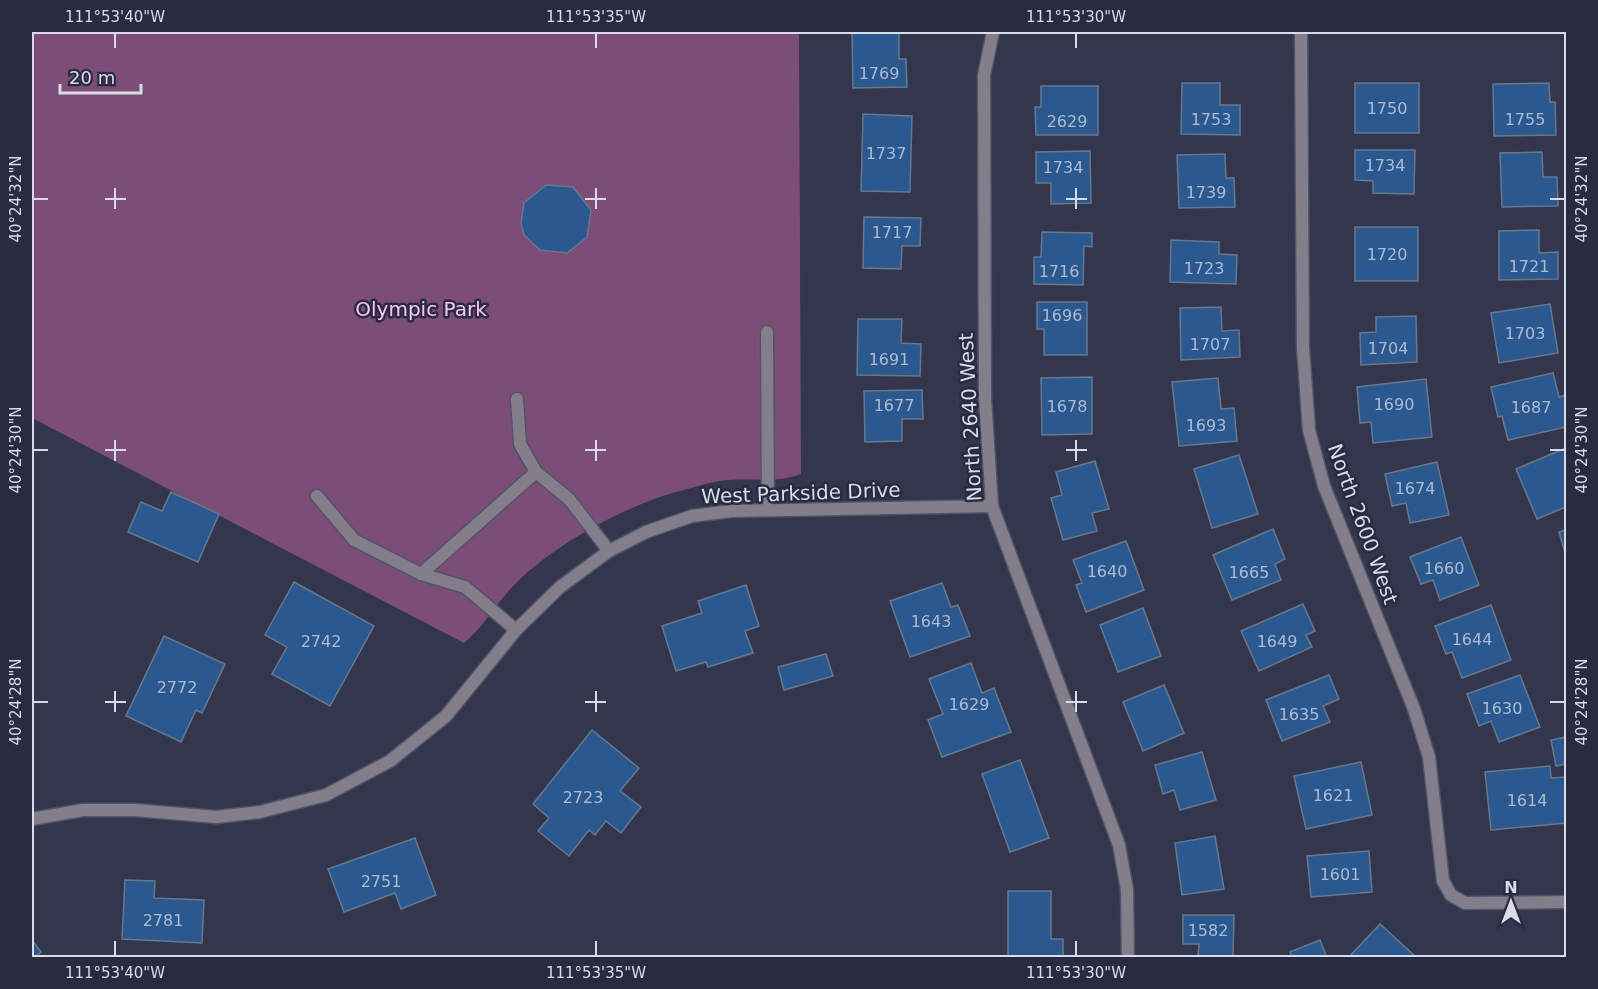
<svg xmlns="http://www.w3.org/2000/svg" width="1598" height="989" font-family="'DejaVu Sans',sans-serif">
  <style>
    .green { fill: #7c4d77 }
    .building { fill: #2b588e; stroke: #67788e; stroke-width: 1.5 }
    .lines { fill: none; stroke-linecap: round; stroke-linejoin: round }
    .lane-casing { stroke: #515468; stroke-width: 15 }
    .street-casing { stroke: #515468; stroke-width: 15 }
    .lane { stroke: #837e89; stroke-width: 12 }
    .street { stroke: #837e89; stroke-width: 12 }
    .ticks { fill: none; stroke: #d9dbe9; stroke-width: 2 }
    .labels { text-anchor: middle; stroke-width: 5; stroke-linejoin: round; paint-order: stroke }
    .number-label { font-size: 16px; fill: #aebad2 }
    .park-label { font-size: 20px; fill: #f8c6f1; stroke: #292b41 }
    .street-label { font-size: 20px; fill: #d9dbe9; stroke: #292b41 }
    .neatline { fill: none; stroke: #d9dbe9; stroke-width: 2 }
    .ticks-label { font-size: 15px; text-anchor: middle; fill: #d9dbe9 }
  </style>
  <rect width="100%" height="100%" fill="#33364c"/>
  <path class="green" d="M32 32H799L801 474C776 484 747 477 720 481 705 483 690 489 676 492 623 507 558 543 518 581 498 600 486 625 464 643L32 418Z"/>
  <g class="building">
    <path d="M852 32H899V59H906L907 87 853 88Z"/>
    <path d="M1182 83H1220V105H1240V135L1181 134Z"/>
    <rect x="1355" y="83" width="64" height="50"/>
    <path d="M1549 83 1550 102H1555L1556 135 1494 136 1493 84Z"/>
    <path d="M1041 86H1098V135H1036L1035 107H1041Z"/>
    <path d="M863 114 912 116 910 192 861 191Z"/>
    <path d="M1355 150H1415L1414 194 1373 193V181L1355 180Z"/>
    <path d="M1090 151 1091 203 1051 204V183H1036V152Z"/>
    <path d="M1542 152 1543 177H1557L1558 206 1502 207 1500 153Z"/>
    <path d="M1225 154 1226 178H1234L1235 207 1179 208 1177 155Z"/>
    <path d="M546 185 573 187 591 210 587 237 567 253 540 250 524 235 521 223 524 203Z"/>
    <path d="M864 217 921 218 920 246H902L901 269 863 268Z"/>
    <rect x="1355" y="227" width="63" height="54"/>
    <path d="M1539 230V253L1558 252V279L1499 280V231Z"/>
    <path d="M1042 232 1092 233V247L1084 246 1083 285 1034 284V257H1041Z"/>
    <path d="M1171 240 1219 242V254L1237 255 1236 284 1170 282Z"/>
    <path d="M1037 302H1087V355H1044V329H1037Z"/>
    <path d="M1550 304 1558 353 1499 363 1491 313Z"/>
    <path d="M1221 307 1222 331 1239 330 1240 357 1181 360 1180 308Z"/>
    <path d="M1416 316 1417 362 1361 365 1360 333 1376 332V317Z"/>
    <path d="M858 319H902L901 343 921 344 920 376 857 375Z"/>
    <path d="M1553 373 1559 397 1566 395V427L1508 440 1502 416 1498 417 1491 387Z"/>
    <path d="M1092 377V434L1042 435 1041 378Z"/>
    <path d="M1218 378 1221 409 1234 408 1237 441 1179 446 1172 382Z"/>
    <path d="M1426 379 1432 437 1373 443 1371 422 1360 423 1357 387Z"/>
    <path d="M922 390 923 419H902V441L865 442 864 391Z"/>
    <path d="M1566 448V507L1537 519 1516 469Z"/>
    <path d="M1239 455 1258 514 1212 528 1194 469Z"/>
    <path d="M1095 461 1109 509 1092 513 1097 531 1063 540 1051 498 1062 495 1056 472Z"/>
    <path d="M1437 462 1449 515 1410 523 1406 503 1392 506 1385 474Z"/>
    <path d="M171 492 219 514 198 562 128 532 141 502 162 511Z"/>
    <path d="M1273 529 1285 559 1275 564 1281 580 1232 600 1213 555Z"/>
    <path d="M1566 530V556L1559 532Z"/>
    <path d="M1461 537 1479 585 1440 600 1433 580 1421 584 1410 557Z"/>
    <path d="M1126 541 1144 590 1086 612 1076 585 1082 583 1073 560Z"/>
    <path d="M294 582 374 626 330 706 272 674 287 647 265 635Z"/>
    <path d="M942 583 951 607 958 605 970 636 910 657 890 601Z"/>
    <path d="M746 585 759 626 745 631 753 653 708 667 706 662 676 671 662 626 702 613 698 601Z"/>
    <path d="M1303 604 1315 631 1306 635 1312 647 1259 671 1241 631Z"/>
    <path d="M1491 605 1511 660 1462 678 1452 652 1446 654 1435 626Z"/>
    <path d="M1143 608 1161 656 1118 672 1100 625Z"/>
    <path d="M164 636 225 664 202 713 196 710 181 742 126 716Z"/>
    <path d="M826 654 833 676 784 690 778 667Z"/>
    <path d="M971 663 982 693 994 688 1011 732 942 757 928 720 943 714 929 679Z"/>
    <path d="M1329 675 1339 699 1323 706 1330 722 1282 741 1266 700Z"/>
    <path d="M1520 675 1540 727 1499 742 1491 721 1479 726 1467 694Z"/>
    <path d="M1164 685 1184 733 1143 751 1123 702Z"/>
    <path d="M592 730 639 768 620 791 641 807 621 833 606 821 595 835 589 830 569 856 538 831 549 818 533 804Z"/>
    <path d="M1566 737V764L1556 766 1551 740Z"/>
    <path d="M1202 752 1216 800 1180 810 1174 790 1163 794 1155 765Z"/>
    <path d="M1020 760 1049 838 1010 852 982 774Z"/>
    <path d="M1361 762 1372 815 1306 829 1294 776Z"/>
    <path d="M1550 766 1551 778 1566 777V823L1491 830 1485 772Z"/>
    <path d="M1215 836 1224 889 1182 895 1175 843Z"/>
    <path d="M415 838 436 895 401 909 395 893 344 912 328 869Z"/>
    <path d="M1369 851 1372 892 1311 897 1307 856Z"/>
    <path d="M125 880 155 881 154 898 204 900 202 943 122 939Z"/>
    <path d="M1008 891H1051V939H1063V958H1008Z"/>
    <path d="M1183 915H1234L1233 958H1198L1199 944H1183Z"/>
    <path d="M1380 924 1417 958H1348Z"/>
    <path d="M32 940 41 952 34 958H32Z"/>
    <path d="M1320 940 1327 958H1292L1290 952Z"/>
  </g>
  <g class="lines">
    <defs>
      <g id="lane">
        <path d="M767 332 768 510"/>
        <path d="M517 399 520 444 536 472 569 499 609 551"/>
        <path d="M317 496 354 540 421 574 465 587 516 630"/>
        <path d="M421 574 536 472"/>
      </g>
      <g id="street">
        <path d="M993 32 984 75 985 398 992 506 1119 845 1127 890 1128 958"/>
        <path d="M1301 32 1303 348 1309 430 1324 486 1414 709 1429 757 1443 881 1451 895 1465 903 1566 902"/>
        <path d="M32 819 83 810H135L216 817 260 812 326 795 390 761 446 716 516 630 560 587 609 551 646 532 692 516 731 511 992 506"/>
      </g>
    </defs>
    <use href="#lane" class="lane-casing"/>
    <use href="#street" class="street-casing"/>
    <use href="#lane" class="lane"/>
    <use href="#street" class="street"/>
  </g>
  <path class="ticks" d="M115 33V48M596 33V48M1076 33V48M115 188V209M596 188V209M1076 188V209M33 199H48M105 199H126M585 199H606M1066 199H1087M1550 199H1565M115 440V461M596 440V461M1076 440V461M33 450H48M105 450H126M585 450H606M1066 450H1087M1550 450H1565M115 691V712M596 691V712M1076 691V712M33 702H48M105 702H126M585 702H606M1066 702H1087M1550 702H1565M115 941V956M596 941V956M1076 941V956"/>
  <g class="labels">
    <g class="number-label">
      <text x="879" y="79">1769</text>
      <text x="1387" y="114">1750</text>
      <text x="1211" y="125">1753</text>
      <text x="1525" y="125">1755</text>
      <text x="1067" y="127">2629</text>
      <text x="886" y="159">1737</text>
      <text x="1385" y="171">1734</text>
      <text x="1063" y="173">1734</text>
      <text x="1206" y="198">1739</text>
      <text x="892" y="238">1717</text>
      <text x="1387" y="260">1720</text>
      <text x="1529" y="272">1721</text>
      <text x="1204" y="274">1723</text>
      <text x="1059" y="277">1716</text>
      <text x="1062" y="321">1696</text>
      <text x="1525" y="339">1703</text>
      <text x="1210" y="350">1707</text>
      <text x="1388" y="354">1704</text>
      <text x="889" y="365">1691</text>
      <text x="1394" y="410">1690</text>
      <text x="894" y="411">1677</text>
      <text x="1067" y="412">1678</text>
      <text x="1531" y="413">1687</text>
      <text x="1206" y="431">1693</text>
      <text x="1415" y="494">1674</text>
      <text x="1444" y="574">1660</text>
      <text x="1107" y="577">1640</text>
      <text x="1249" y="578">1665</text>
      <text x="931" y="627">1643</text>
      <text x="1472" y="645">1644</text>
      <text x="321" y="647">2742</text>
      <text x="1277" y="647">1649</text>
      <text x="177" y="693">2772</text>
      <text x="969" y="710">1629</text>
      <text x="1502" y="714">1630</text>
      <text x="1299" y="720">1635</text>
      <text x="1333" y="801">1621</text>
      <text x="583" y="803">2723</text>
      <text x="1527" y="806">1614</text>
      <text x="1340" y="880">1601</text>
      <text x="381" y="887">2751</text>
      <text x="163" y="926">2781</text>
      <text x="1208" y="936">1582</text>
    </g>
    <g class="park-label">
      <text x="421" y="316">Olympic Park</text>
    </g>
    <g class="street-label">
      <text transform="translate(970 417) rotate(-93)" y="7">North 2640 West</text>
      <text transform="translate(801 493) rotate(-2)" y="7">West Parkside Drive</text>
      <text transform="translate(1363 524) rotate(70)" y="7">North 2600 West</text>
    </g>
  </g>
  <rect width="1598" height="989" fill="none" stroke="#292b41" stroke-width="66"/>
  <g transform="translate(1511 902)" stroke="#292b41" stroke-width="4.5" paint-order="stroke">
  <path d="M0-4.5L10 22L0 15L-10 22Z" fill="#d9dbe9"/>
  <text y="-9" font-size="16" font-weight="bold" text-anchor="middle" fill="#d9dbe9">N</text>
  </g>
  <path d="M60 84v9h81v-9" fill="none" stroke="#d9dbe9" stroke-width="3"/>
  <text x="69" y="84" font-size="18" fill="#d9dbe9" stroke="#292b41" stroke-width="4.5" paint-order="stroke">20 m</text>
  <rect x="33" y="33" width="1532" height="923" class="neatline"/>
  <g class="ticks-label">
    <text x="115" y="22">111°53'40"W</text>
    <text x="596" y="22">111°53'35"W</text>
    <text x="1076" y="22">111°53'30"W</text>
    <text transform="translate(16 199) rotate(-90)" y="5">40°24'32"N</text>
    <text transform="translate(1582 199) rotate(-90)" y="5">40°24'32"N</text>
    <text transform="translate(16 450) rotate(-90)" y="5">40°24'30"N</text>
    <text transform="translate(1582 450) rotate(-90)" y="5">40°24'30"N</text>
    <text transform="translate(16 702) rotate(-90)" y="5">40°24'28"N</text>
    <text transform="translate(1582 702) rotate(-90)" y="5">40°24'28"N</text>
    <text x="115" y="978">111°53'40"W</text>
    <text x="596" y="978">111°53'35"W</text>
    <text x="1076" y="978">111°53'30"W</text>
  </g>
</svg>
